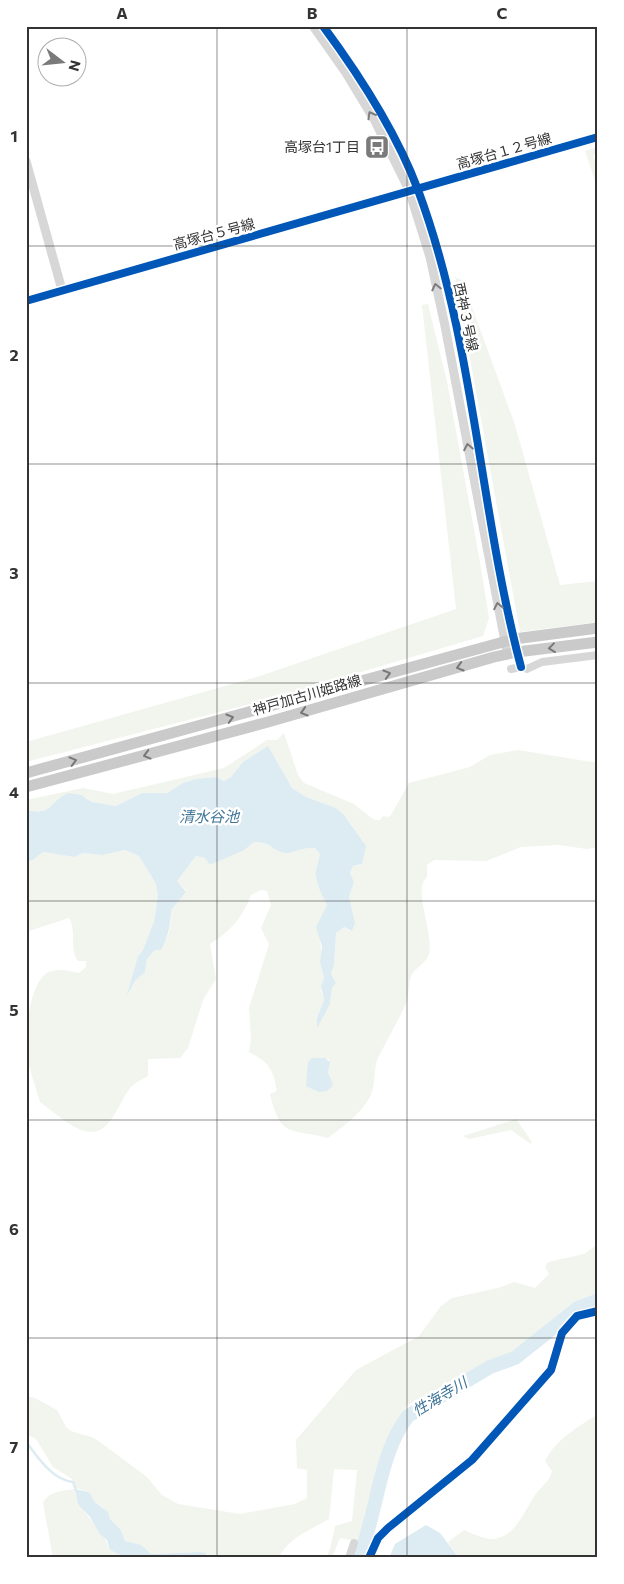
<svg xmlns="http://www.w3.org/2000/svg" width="624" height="1584" font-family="Commissioner,'Noto Sans JP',sans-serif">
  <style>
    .green { fill: #f1f5ed; fill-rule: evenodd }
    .water { fill: #ddebf3 }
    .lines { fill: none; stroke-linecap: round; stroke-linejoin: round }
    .stream { stroke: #ddebf3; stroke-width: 2.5 }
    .river { stroke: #ddebf3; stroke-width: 14 }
    .minor { stroke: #d7d7d7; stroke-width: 8 }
    .tertiary { stroke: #d7d7d7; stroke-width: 9 }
    .primary { stroke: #cacaca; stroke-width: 11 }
    .cycleway-casing { stroke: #fff; stroke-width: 11 }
    .cycleway { stroke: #0057b8; stroke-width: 8 }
    .oneway { stroke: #7d7d7d }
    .oneway2 { stroke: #777 }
    .grid { fill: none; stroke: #333; stroke-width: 1; stroke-opacity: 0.55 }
    .labels { text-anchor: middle; stroke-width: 5; stroke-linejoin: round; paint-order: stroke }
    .poi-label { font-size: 14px; fill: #333; stroke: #fff; text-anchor: end }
    .street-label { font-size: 14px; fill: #333; stroke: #fff }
    .water-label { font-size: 15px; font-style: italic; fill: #3f7597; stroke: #fff }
    .neatline { fill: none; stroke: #333; stroke-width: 2 }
    .grid-label { font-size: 16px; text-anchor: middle; font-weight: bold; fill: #333 }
  </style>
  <rect width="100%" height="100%" fill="#fff"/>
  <g class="green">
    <path d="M598 147V153L593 155 598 170V190L585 151Z"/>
    <path d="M455 277 462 280 515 425 560 585 598 581V622L520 632Z"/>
    <path d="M428 304 447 382 480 562 489 618 483 636 266 700 26 762V742L260 676 456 609 422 305Z"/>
    <path d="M284 733 298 775 304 783 354 804 374 820H380L383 816 388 817 391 815 409 783 470 767 490 755 518 750 598 763V847L587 849 559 845 521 847 486 861 434 860 427 865V877C412 889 434 933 429 954 427 962 417 967 412 974 407 983 410 995 406 1003 398 1022 387 1039 378 1058 374 1067 375 1078 373 1088 368 1109 344 1126 328 1138 290 1128 281 1139 270 1094L277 1091C273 1069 270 1063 249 1052L251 1038 249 1008 269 944 261 928 271 905 267 891 261 890 251 895C242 918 231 931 210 944L216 979 203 1000 188 1048 180 1058 148 1059V1076C143 1079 136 1082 132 1086 118 1100 112 1138 85 1131 73 1129 51 1110 40 1102 36 1087 29 1070 27 1054 24 1036 30 979 49 972 59 968 70 971 79 973L86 967V961H78C69 950 77 930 69 918L26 932V862L33 860 43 852 74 857 83 853 102 855 125 850 139 856 156 884 158 896 154 921 143 950 138 956 126 996 135 981 145 972 147 959 155 950H160C168 940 172 924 171 910L186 891 177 881 196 856 205 858 210 865 246 848 254 842C271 842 269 849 284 853 290 854 303 847 315 848L320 854 315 874 320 891 327 905 320 941 322 956 320 964 324 978 321 991 324 1000 317 1018V1026L330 1004 332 988 335 985V981L331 974 334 965 336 933 344 927 350 931 354 921 349 897 354 882 350 873 353 866 361 865 362 842 351 824 336 808 306 797 292 788 268 747 243 762 231 777 224 781 216 777 195 779 183 783 167 793H142L116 806 92 802 87 798 63 796C52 809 43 814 26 810V800L83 788 113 794 224 768 267 740H277ZM312 1058 329 1059 328 1072 332 1086 317 1092 310 1087Z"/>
    <path d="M516 1119 532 1142 531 1144 511 1130 469 1139 463 1136Z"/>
    <path d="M598 1244V1292L580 1300 511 1354 407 1405 380 1462 361 1542 340 1538 332 1558H326L330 1549 335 1526 352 1521 357 1470 334 1469 329 1519C312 1529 286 1539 279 1558H221L199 1552 151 1554 137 1544 125 1541 121 1530 110 1519 103 1507 95 1502 89 1492 76 1488 72 1479 53 1467 36 1439 26 1434V1396L35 1398 57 1410 66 1427 71 1431 94 1438 104 1445 147 1477 162 1495 178 1504 240 1514 295 1504 307 1498V1470L297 1468 296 1440 356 1370 419 1336 441 1306 452 1298 498 1288 514 1282 535 1288 549 1274 545 1267 548 1262 584 1254Z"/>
    <path d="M598 1414V1558H459L448 1542 464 1530C471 1533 482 1538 490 1539 515 1539 523 1513 535 1495 541 1487 550 1481 552 1471L545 1461C556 1439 578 1427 598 1414Z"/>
    <path d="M75 1489C77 1512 103 1527 110 1550L126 1558 53 1557 43 1503C49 1491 62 1491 75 1489Z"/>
  </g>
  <g class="water">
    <path d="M268 746 292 788 306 797 336 808 344 815 366 846 362 864 353 866 350 873 354 882 349 897 355 923 352 931 344 927 336 933 334 965 331 974 336 983 332 988 330 1004 317 1028V1018L324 1000 321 986 324 978 320 963 322 947 316 927 327 905 320 891 315 874 320 854 315 848C302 847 291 854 284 853 269 849 272 842 254 842L244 850 210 865 205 858 196 856 177 881 186 892 171 910C171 923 168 938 161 950H155L147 959 145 972 135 981 126 997 138 956 143 950 154 921 158 896 156 884 139 856 125 850 102 855 83 853 74 857 43 852 33 860 26 862V810C53 816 49 802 68 793L81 795 92 802 116 806 142 793H167L183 783 195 779 216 777 224 781 231 777 243 762Z"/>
    <path d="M325 1058 330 1062 328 1072 333 1085 327 1091 318 1092 306 1086 308 1062 312 1058Z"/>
    <path d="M75 1489 89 1492 95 1502 108 1512 110 1519 121 1530 125 1541 141 1545 151 1554 199 1552 206 1553 208 1558H126L110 1550 107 1540 100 1534 90 1517 78 1504Z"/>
    <path d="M426 1525 440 1533 459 1558H389L395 1544Z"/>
  </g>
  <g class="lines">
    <path class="stream" d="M26 1442C39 1458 51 1479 73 1482L76 1490"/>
    <path class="river" d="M359 1558C377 1514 379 1453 408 1416L490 1367 515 1358 578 1308 598 1300"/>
    <g class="minor">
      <path d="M511 669 521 667 527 669 542 662 598 655"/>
      <path d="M349 1558 354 1543"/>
      <path d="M369 1558 378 1538 388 1528 472 1460 551 1370 562 1333 577 1316 598 1311"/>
    </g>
    <g class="tertiary">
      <path d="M313 26 346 73 375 121 409 190 430 257 445 326 506 647"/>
      <path d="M323 26C360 76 396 131 418 189 472 335 479 494 515 644"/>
      <path d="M26 161 62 290"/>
      <path d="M26 301 598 137"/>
    </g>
    <g class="primary">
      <path d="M26 773 514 639 598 628"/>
      <path d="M26 787 268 722 494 657 517 652 598 642"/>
    </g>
    <defs>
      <g id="cycleway">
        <path d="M323 26C360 76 396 131 418 190 475 343 479 510 521 667"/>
        <path d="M26 301 598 137"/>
        <path d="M369 1558 378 1538 388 1528 472 1460 551 1370 562 1333 577 1316 598 1311"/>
      </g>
    </defs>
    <use href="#cycleway" class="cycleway-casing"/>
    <use href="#cycleway" class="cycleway"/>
  </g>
  <defs><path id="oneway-chevron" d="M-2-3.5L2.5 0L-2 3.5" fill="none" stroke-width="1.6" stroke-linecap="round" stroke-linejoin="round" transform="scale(1.25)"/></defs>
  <g class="oneway">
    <use href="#oneway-chevron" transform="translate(371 115) rotate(-120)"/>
    <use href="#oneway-chevron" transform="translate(436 287) rotate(-103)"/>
    <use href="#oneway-chevron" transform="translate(468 447) rotate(-101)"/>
    <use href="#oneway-chevron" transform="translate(498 606) rotate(-101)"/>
  </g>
  <g class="oneway2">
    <use href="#oneway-chevron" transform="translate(552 648) rotate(173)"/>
    <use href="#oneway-chevron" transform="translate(460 667) rotate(164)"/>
    <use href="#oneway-chevron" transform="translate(387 674) rotate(-16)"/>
    <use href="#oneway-chevron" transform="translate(304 712) rotate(164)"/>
    <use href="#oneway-chevron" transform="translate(230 718) rotate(-16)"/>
    <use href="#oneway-chevron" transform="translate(147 755) rotate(165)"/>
    <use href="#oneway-chevron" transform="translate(73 761) rotate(-15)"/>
  </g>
  <path class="grid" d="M217 26V1558M407 26V1558M26 246H598M26 464H598M26 683H598M26 901H598M26 1120H598M26 1338H598"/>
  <defs>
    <symbol id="bus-square" viewBox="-11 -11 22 22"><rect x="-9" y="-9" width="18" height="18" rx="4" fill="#7a7a7a" stroke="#fff"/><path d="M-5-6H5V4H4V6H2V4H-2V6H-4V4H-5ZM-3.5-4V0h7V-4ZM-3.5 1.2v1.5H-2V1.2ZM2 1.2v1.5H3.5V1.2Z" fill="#fff"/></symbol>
  </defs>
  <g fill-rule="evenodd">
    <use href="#bus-square" x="363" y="133" width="28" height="28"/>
  </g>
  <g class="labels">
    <g class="poi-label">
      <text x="360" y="152">高塚台1丁目</text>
    </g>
    <g class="street-label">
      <text transform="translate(504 151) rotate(-16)" y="5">高塚台１２号線</text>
      <text transform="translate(214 234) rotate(-15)" y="5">高塚台５号線</text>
      <text transform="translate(466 317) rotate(78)" y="5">西神３号線</text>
      <text transform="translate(307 695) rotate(-16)" y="5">神戸加古川姫路線</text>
    </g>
    <g class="water-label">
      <text x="209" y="822">清水谷池</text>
      <text transform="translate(440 1397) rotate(-31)" y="5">性海寺川</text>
    </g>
  </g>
  <rect width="624" height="1584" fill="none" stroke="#ffffff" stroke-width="55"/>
  <g transform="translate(62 62) rotate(106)"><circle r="24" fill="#ffffff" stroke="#adadad"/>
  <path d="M0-4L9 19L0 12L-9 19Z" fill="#7a7a7a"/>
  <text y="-8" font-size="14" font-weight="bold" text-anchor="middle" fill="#333333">N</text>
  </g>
  <rect x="28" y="28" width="568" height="1528" class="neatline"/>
  <g class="grid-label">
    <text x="122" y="19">A</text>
    <text x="312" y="19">B</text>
    <text x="502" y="19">C</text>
    <text x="14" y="142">1</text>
    <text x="14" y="361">2</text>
    <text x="14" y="579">3</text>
    <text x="14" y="798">4</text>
    <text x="14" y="1016">5</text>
    <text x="14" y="1235">6</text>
    <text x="14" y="1453">7</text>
  </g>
</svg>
